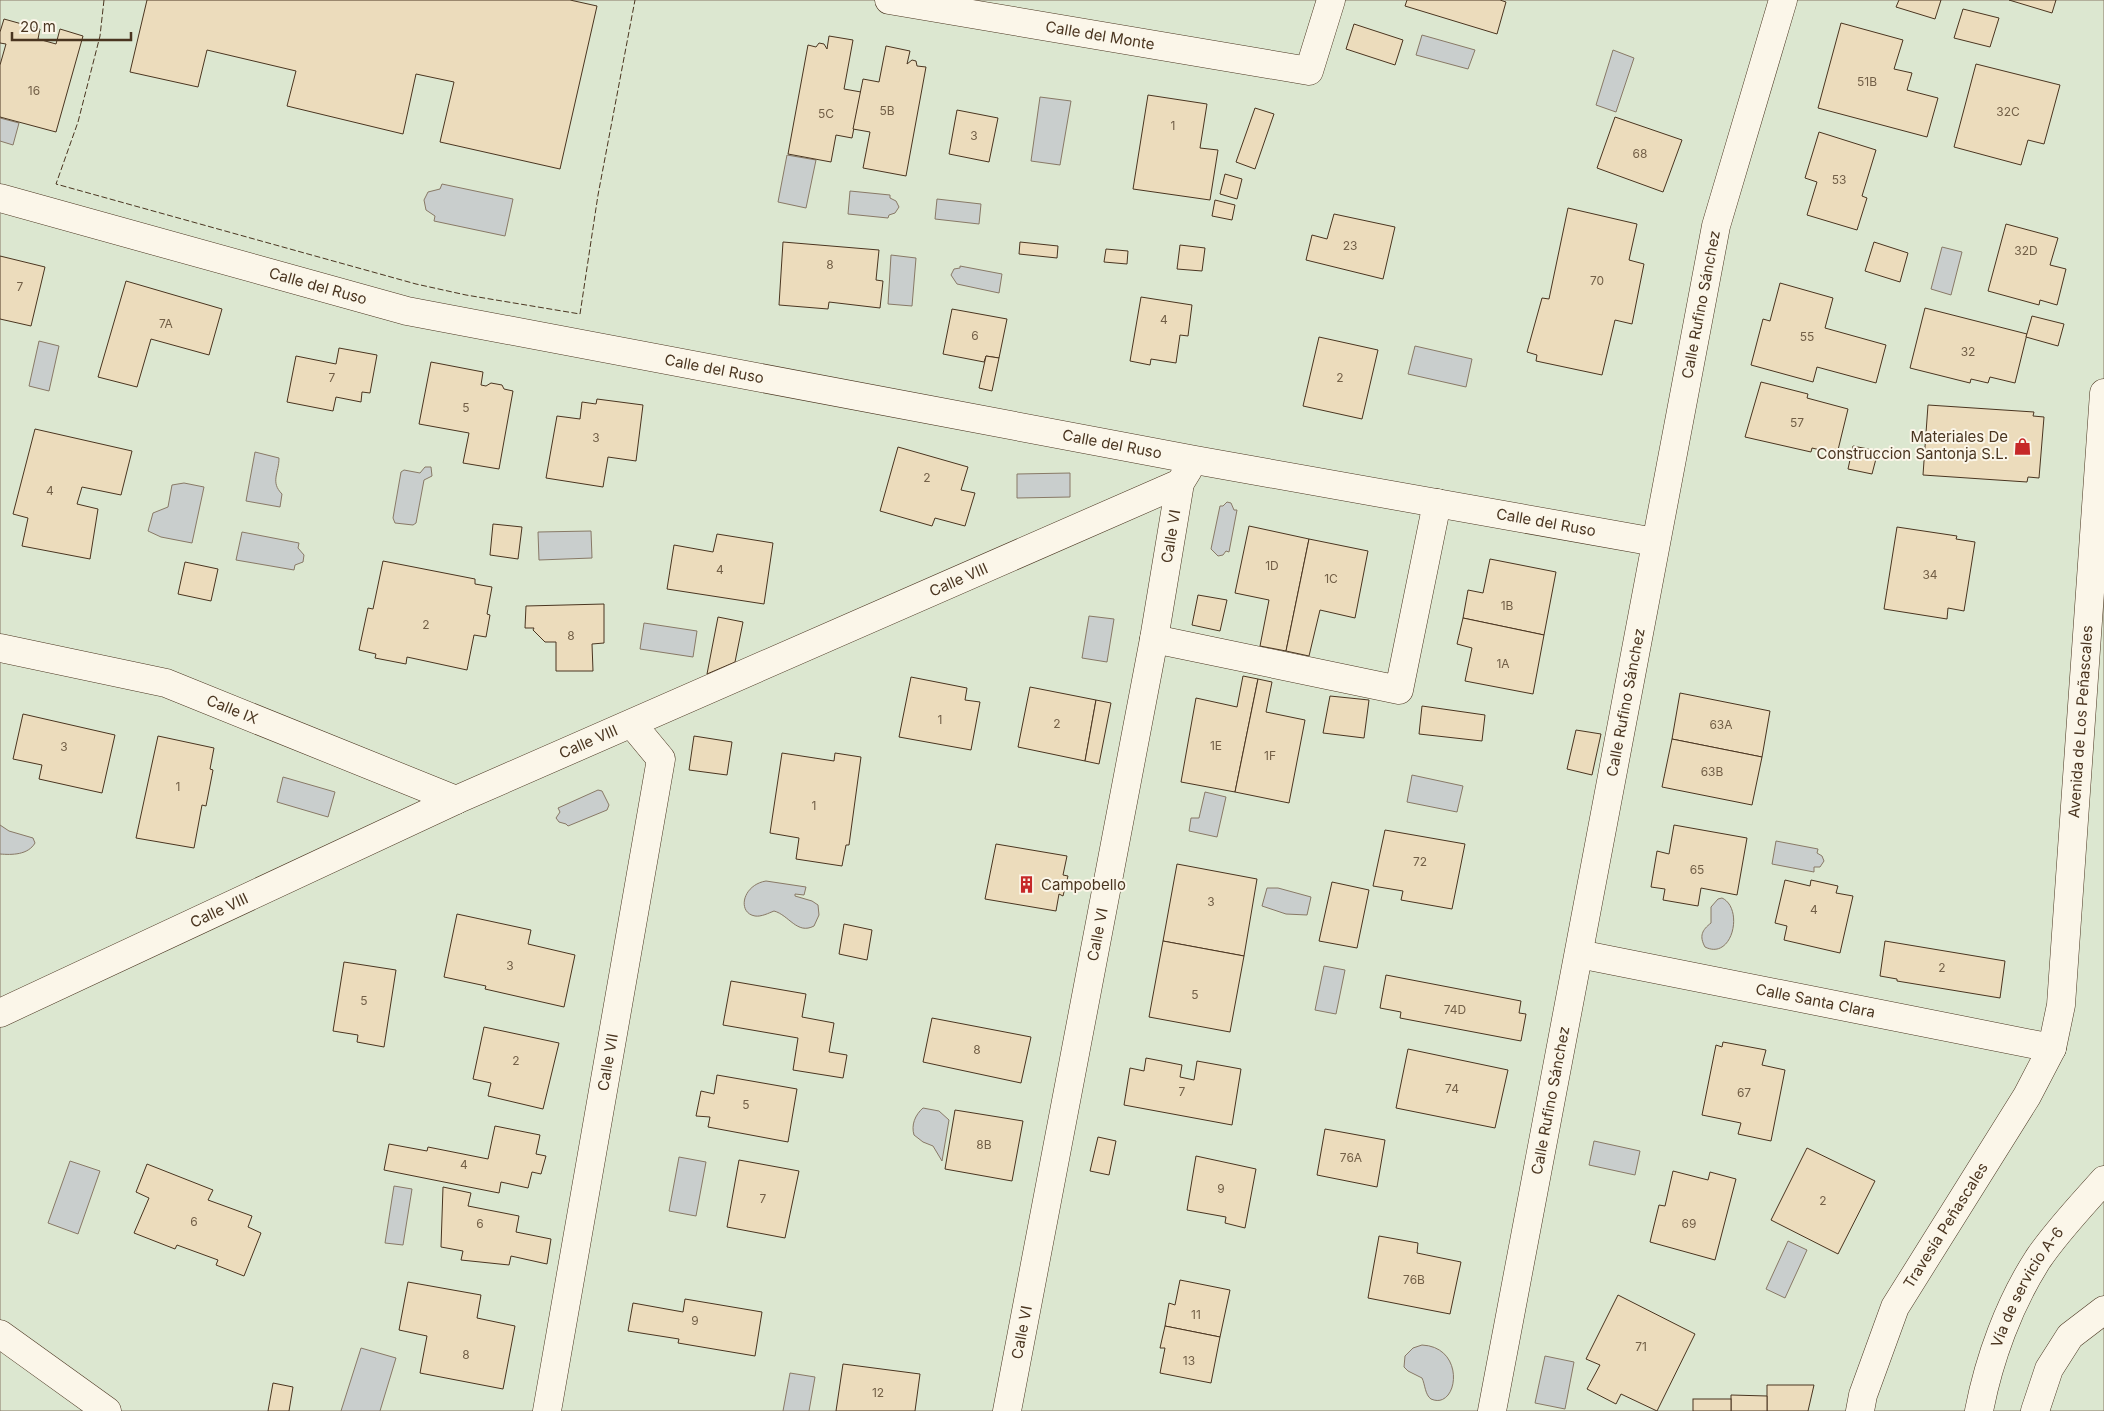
<svg xmlns="http://www.w3.org/2000/svg" width="2104" height="1411" font-family="Inter,sans-serif">
  <style>
    .green { fill: #dce7d0; stroke: #887966 }
    .water { fill: #c9cecd; stroke: #887966 }
    .building { fill: #ecdcbc; stroke: #4a3520 }
    .lines { fill: none; stroke-linecap: round; stroke-linejoin: round }
    .street-casing { stroke: #4a3520; stroke-width: 29 }
    .secondary-casing { stroke: #4a3520; stroke-width: 29 }
    .street { stroke: #fbf6e9; stroke-width: 28 }
    .secondary { stroke: #fbf6e9; stroke-width: 28 }
    .fence { stroke: #4a3520; stroke-width: 1; stroke-dasharray: 6 2.5; stroke-linecap: butt }
    .labels { text-anchor: middle; stroke-width: 4; stroke-linejoin: round; paint-order: stroke }
    .number-label { font-size: 12px; fill: #725f47 }
    .street-label { font-size: 15px; fill: #4a3520; stroke: #fbf6e9 }
    .poi-label { font-size: 15px; fill: #4a3520; stroke: #fbf6e9; text-anchor: end }
  </style>
  <rect width="100%" height="100%" fill="#fbf6e9"/>
  <rect class="green" x="0" y="0" width="2104" height="1411"/>
  <g class="water">
    <path d="M1422 35 1475 50 1468 69 1416 55Z"/>
    <path d="M1613 50 1634 58 1616 112 1596 105Z"/>
    <path d="M1040 97 1071 101 1060 165 1031 161Z"/>
    <path d="M0 118 19 123 13 145 0 141Z"/>
    <path d="M787 155 816 160 806 208 778 202Z"/>
    <path d="M442 184 513 199 505 236 434 221 435 216 426 210 424 200 428 192 440 189Z"/>
    <path d="M850 191 890 195V198L896 201 899 207 895 213 889 215 888 218 848 214Z"/>
    <path d="M937 199 981 204 979 224 935 219Z"/>
    <path d="M1942 247 1962 252 1951 295 1931 289Z"/>
    <path d="M891 255 916 258 912 306 888 304Z"/>
    <path d="M960 266 1002 274 999 293 957 284 951 275 954 269 960 268Z"/>
    <path d="M39 341 59 346 49 391 29 386Z"/>
    <path d="M1415 346 1472 359 1466 387 1408 374Z"/>
    <path d="M255 452 279 458C279 473 270 482 282 494L280 507 246 501Z"/>
    <path d="M425 467H431L432 476 424 480 416 523 413 525 395 523 393 518 401 472 404 470 420 473Z"/>
    <path d="M1070 473V497L1017 498V474Z"/>
    <path d="M184 483 204 487 192 543 161 537 148 531 153 513 168 507 172 485Z"/>
    <path d="M1227 502 1231 503 1234 510H1237L1229 552 1226 551 1223 555 1218 556 1211 549 1220 506H1223Z"/>
    <path d="M591 531 592 558 539 560 538 532Z"/>
    <path d="M242 532 299 543 298 548 304 555 303 562 295 565 294 570 236 560Z"/>
    <path d="M1089 616 1114 619 1107 662 1082 658Z"/>
    <path d="M644 623 697 631 693 657 640 649Z"/>
    <path d="M1412 775 1463 786 1457 812 1407 802Z"/>
    <path d="M283 777 335 792 328 817 277 802Z"/>
    <path d="M598 790 602 791 609 805 607 810 568 826 566 824 559 822 556 818 560 812 558 808Z"/>
    <path d="M1205 792 1226 797 1217 837 1189 831 1191 818H1199Z"/>
    <path d="M0 825 9 831 33 838 35 843C28 855 12 855 0 854Z"/>
    <path d="M1776 841 1818 849 1817 853 1822 856 1824 861 1820 867H1814V872L1772 864Z"/>
    <path d="M766 881 806 887 804 895 795 894V896L812 901 818 905 819 915 814 926C797 935 789 915 774 911 769 913 761 917 755 916 737 913 742 885 766 881Z"/>
    <path d="M1267 888H1278L1311 897 1307 915 1286 914 1262 906Z"/>
    <path d="M1722 898C1744 908 1733 961 1705 947 1699 936 1702 930 1711 923V907L1718 899Z"/>
    <path d="M1324 966 1345 970 1336 1014 1315 1010Z"/>
    <path d="M923 1108 939 1111 949 1120 942 1161 933 1146 923 1142 914 1135C911 1125 915 1115 923 1108Z"/>
    <path d="M1594 1141 1640 1151 1635 1175 1589 1165Z"/>
    <path d="M679 1157 706 1162 696 1216 669 1211Z"/>
    <path d="M70 1161 100 1171 78 1234 48 1223Z"/>
    <path d="M394 1186 412 1189 403 1245 385 1243Z"/>
    <path d="M1788 1241 1807 1250 1785 1298 1766 1289Z"/>
    <path d="M1422 1345C1467 1347 1458 1411 1431 1399 1425 1395 1425 1384 1422 1378L1408 1371 1404 1367 1405 1356 1413 1348Z"/>
    <path d="M361 1348 396 1358 380 1411H341Z"/>
    <path d="M1545 1356 1574 1362 1565 1409 1535 1403Z"/>
    <path d="M790 1373 815 1377 809 1411H783Z"/>
  </g>
  <g class="building">
    <path d="M147 0H570L597 6 560 169 440 142 454 82 416 74 403 134 287 106 296 71 207 50 198 87 130 72Z"/>
    <path d="M1407 0H1500L1506 2 1497 34 1405 6Z"/>
    <path d="M1899 0H1941L1935 19 1896 7Z"/>
    <path d="M2009 0H2056L2052 13Z"/>
    <path d="M1963 9 1999 18 1990 47 1954 38Z"/>
    <path d="M4 19 40 29 38 39 56 44 60 29 83 36 56 132 0 117V65L6 44 0 43V32Z"/>
    <path d="M1841 23 1903 40 1894 69 1912 73 1907 90 1938 98 1927 137 1818 108Z"/>
    <path d="M1354 24 1403 40 1395 65 1346 49Z"/>
    <path d="M829 36 853 40 844 89 861 92 852 138 836 135 831 162 788 154 808 45 816 47 819 43 824 44 827 49Z"/>
    <path d="M886 46 910 51 907 64 912 60 916 61 917 66 926 67 906 176 863 168 870 132 853 129 863 79 879 82Z"/>
    <path d="M1976 64 2060 85 2044 144 2028 140 2021 165 1954 147Z"/>
    <path d="M1148 95 1207 104 1200 148 1218 150 1210 200 1133 189Z"/>
    <path d="M1255 108 1274 114 1255 169 1236 162Z"/>
    <path d="M957 110 998 118 989 162 949 154Z"/>
    <path d="M1615 117 1682 140 1663 192 1597 168Z"/>
    <path d="M1819 132 1876 150 1862 196 1867 198 1857 230 1807 215 1817 182 1805 178Z"/>
    <path d="M1225 174 1242 179 1237 199 1220 194Z"/>
    <path d="M1215 200 1235 205 1232 220 1212 216Z"/>
    <path d="M1568 208 1637 224 1629 260 1644 264 1632 324 1615 320 1602 375 1536 361 1537 355 1527 352 1542 298 1549 299Z"/>
    <path d="M1334 214 1395 227 1383 279 1306 260 1312 235 1327 239Z"/>
    <path d="M2006 224 2058 238 2050 265 2066 269 2057 305 2040 300 2039 305 1988 291Z"/>
    <path d="M783 242 879 250 876 280 883 281 880 308 829 302 828 309 779 305Z"/>
    <path d="M1020 242 1058 246 1057 258 1019 254Z"/>
    <path d="M1874 242 1908 253 1900 282 1865 271Z"/>
    <path d="M1180 245 1205 248 1202 271 1177 269Z"/>
    <path d="M1106 249 1128 251 1127 264 1104 262Z"/>
    <path d="M0 256 45 267 31 326 0 319Z"/>
    <path d="M126 281 222 309 209 355 151 339 137 387 98 377Z"/>
    <path d="M1780 283 1833 298 1825 328 1886 345 1876 383 1817 367 1813 382 1751 365 1763 319 1770 321Z"/>
    <path d="M1141 297 1192 305 1188 336 1180 335 1176 363 1151 359 1150 365 1130 361Z"/>
    <path d="M1925 308 2027 334 2015 383 1990 377 1988 383 1971 379 1970 383 1910 368Z"/>
    <path d="M952 309 1007 319 999 358 986 356 984 362 943 354Z"/>
    <path d="M2032 316 2064 324 2058 346 2026 337Z"/>
    <path d="M1319 337 1378 350 1362 419 1303 406Z"/>
    <path d="M339 348 377 355 370 393 362 392 361 402 336 397 333 411 287 402 296 356 336 364Z"/>
    <path d="M986 356 999 358 992 391 979 388Z"/>
    <path d="M431 362 483 372 481 385 486 386 491 383 502 385 504 389 513 391 499 469 463 463 469 433 419 424Z"/>
    <path d="M1761 382 1808 394 1807 398 1848 409 1837 454 1812 448 1811 452 1745 437Z"/>
    <path d="M597 399 643 405 636 461 608 457 603 487 546 478 557 416 580 419 582 402 596 404Z"/>
    <path d="M1928 405 2034 412 2033 416 2044 417 2039 478 2028 477 2027 482 1923 475Z"/>
    <path d="M35 429 132 451 121 495 82 487 77 504 98 509 90 559 22 546 28 518 13 514Z"/>
    <path d="M1853 446 1878 451 1872 474 1848 469Z"/>
    <path d="M898 447 968 467 961 490 975 493 965 526 935 518 932 526 880 511Z"/>
    <path d="M493 524 522 527 518 559 490 555Z"/>
    <path d="M1249 526 1309 539 1286 651 1260 646 1269 600 1235 593Z"/>
    <path d="M1897 527 1957 536 1956 539 1975 542 1964 611 1948 608 1947 619 1884 609Z"/>
    <path d="M717 534 773 543 764 604 667 589 674 545 713 552Z"/>
    <path d="M1309 539 1368 551 1355 618 1320 610 1309 656 1286 651Z"/>
    <path d="M1490 559 1556 572 1544 635 1463 618 1468 590 1483 593Z"/>
    <path d="M383 561 475 579V584L492 587 487 614 490 615 486 637 474 635 467 670 407 657 406 664 375 658 376 654 359 650 368 608 373 609Z"/>
    <path d="M185 562 218 569 211 601 178 594Z"/>
    <path d="M1198 595 1227 600 1220 631 1192 625Z"/>
    <path d="M604 604V643L592 644 593 671H556V642H545L533 630 534 628H525L526 606Z"/>
    <path d="M718 617 743 622 735 662 707 674Z"/>
    <path d="M1463 618 1544 635 1533 694 1465 681 1472 648 1457 644Z"/>
    <path d="M1243 676 1258 679 1235 792 1181 782 1196 698 1237 707Z"/>
    <path d="M911 677 967 688 965 700 980 702 971 750 899 737Z"/>
    <path d="M1258 679 1272 682 1266 712 1305 720 1289 803 1235 792Z"/>
    <path d="M1030 687 1096 700 1085 761 1018 747Z"/>
    <path d="M1680 693 1770 711 1762 757 1672 739Z"/>
    <path d="M1330 696 1369 700 1364 738 1323 733Z"/>
    <path d="M1096 700 1111 703 1099 764 1085 761Z"/>
    <path d="M1422 706 1485 715 1482 741 1419 734Z"/>
    <path d="M23 714 115 735 102 793 39 779 42 765 13 759Z"/>
    <path d="M1576 730 1601 734 1592 775 1567 769Z"/>
    <path d="M158 736 214 748 210 769 213 770 206 806 202 805 194 848 136 838Z"/>
    <path d="M694 736 732 742 727 775 689 770Z"/>
    <path d="M1672 739 1762 757 1752 805 1662 787Z"/>
    <path d="M782 753 834 761 835 753 861 757 849 845H846L842 866 796 859 799 838 770 833Z"/>
    <path d="M1674 825 1747 838 1737 895 1701 888 1698 906 1663 900 1665 889 1651 887 1657 851 1669 854Z"/>
    <path d="M1385 830 1465 844 1452 909 1401 900 1403 891 1373 886Z"/>
    <path d="M996 844 1067 856 1063 875 1068 876 1063 896 1059 894 1056 911 985 899Z"/>
    <path d="M1177 864 1257 879 1244 956 1163 941Z"/>
    <path d="M1785 880 1810 886 1811 880 1838 886 1836 893 1853 896 1840 953 1784 940 1787 926 1775 923Z"/>
    <path d="M1332 882 1369 890 1357 948 1319 941Z"/>
    <path d="M457 914 531 930 528 944 575 955 564 1007 485 989 486 986 444 977Z"/>
    <path d="M844 924 872 930 867 960 839 954Z"/>
    <path d="M1163 941 1244 956 1230 1032 1149 1017Z"/>
    <path d="M1885 941 2005 961 2000 998 1897 981V979L1880 976Z"/>
    <path d="M344 962 396 970 384 1047 357 1042 358 1035 333 1031Z"/>
    <path d="M1386 975 1521 1001 1519 1013 1526 1014 1521 1041 1400 1018 1401 1012 1380 1008Z"/>
    <path d="M731 981 806 994 802 1017 834 1023 829 1052 847 1055 843 1078 793 1070 798 1038 723 1025Z"/>
    <path d="M932 1018 1031 1037 1021 1083 923 1062Z"/>
    <path d="M484 1027 559 1043 543 1109 488 1096 491 1083 473 1079Z"/>
    <path d="M1723 1042 1766 1050 1762 1065 1785 1070 1771 1141 1738 1134 1741 1123 1702 1115 1716 1045 1722 1047Z"/>
    <path d="M1408 1049 1508 1070 1495 1128 1396 1108Z"/>
    <path d="M1146 1058 1182 1065 1180 1077 1194 1080 1197 1061 1241 1069 1232 1125 1124 1105 1130 1068 1144 1071Z"/>
    <path d="M717 1075 797 1089 788 1142 708 1127 710 1117 696 1116 701 1091 714 1094Z"/>
    <path d="M955 1110 1023 1121 1012 1181 945 1169Z"/>
    <path d="M495 1126 540 1135 536 1154 546 1156 541 1174 532 1172 528 1188 501 1182 499 1193 384 1170 389 1144 427 1151 428 1147 488 1159Z"/>
    <path d="M1325 1129 1385 1140 1377 1187 1317 1175Z"/>
    <path d="M1098 1137 1116 1141 1109 1175 1090 1171Z"/>
    <path d="M1807 1148 1875 1181 1838 1254 1771 1220Z"/>
    <path d="M1196 1156 1256 1169 1245 1228 1225 1223 1226 1217 1187 1210Z"/>
    <path d="M739 1160 799 1171 785 1238 727 1227Z"/>
    <path d="M147 1164 213 1190 208 1200 252 1216 248 1227 261 1233 244 1276 216 1265 218 1260 177 1245 175 1249 134 1233 149 1198 136 1192Z"/>
    <path d="M1673 1171 1708 1180 1710 1172 1736 1179 1715 1260 1650 1242 1659 1205 1665 1206Z"/>
    <path d="M443 1187 471 1193 468 1206 519 1216 516 1232 551 1239 547 1264 511 1256 509 1265 461 1260 463 1251 441 1247Z"/>
    <path d="M1379 1236 1418 1243 1417 1253 1461 1262 1450 1314 1368 1298Z"/>
    <path d="M1180 1280 1230 1290 1220 1337 1165 1326 1169 1303 1175 1305Z"/>
    <path d="M408 1282 481 1295 477 1318 515 1326 503 1389 420 1373 427 1336 399 1330Z"/>
    <path d="M1618 1295 1695 1334 1657 1411 1621 1394 1616 1404 1587 1389 1600 1365 1586 1359Z"/>
    <path d="M685 1299 762 1312 755 1356 678 1343 679 1339 628 1331 633 1303 683 1312Z"/>
    <path d="M1165 1326 1220 1337 1211 1383 1160 1373 1165 1348H1160Z"/>
    <path d="M843 1364 920 1374 915 1411H836Z"/>
    <path d="M273 1383 293 1387 289 1411H268Z"/>
    <path d="M1767 1385H1814L1808 1411H1767Z"/>
    <path d="M1731 1395 1767 1396V1411H1731Z"/>
    <rect x="1693" y="1399" width="38" height="12"/>
  </g>
  <g class="lines">
    <defs>
      <g id="street">
        <path id="s1" d="M889 0 1309 71 1331 0"/>
        <path id="s2" d="M0 198 407 311 1195 460 1655 542"/>
        <path d="M1154 639 1399 690 1437 503"/>
        <path id="s3" d="M0 648 166 683 456 800"/>
        <path id="s4" d="M1579 954 2052 1048"/>
        <path id="s5" d="M0 1013 456 800 1180 483"/>
        <path id="s6" d="M547 1411 661 759 632 724"/>
        <path id="s7" d="M1007 1411 1154 639 1180 483 1188 470"/>
        <path id="s8" d="M1492 1411 1716 226 1783 0"/>
        <path id="s9" d="M1860 1411 1863 1395 1895 1307 2027 1096 2052 1048 2061 1005 2104 393"/>
      </g>
      <g id="secondary">
        <path d="M0 1334 107 1411"/>
        <path id="s10" d="M1979 1411C1989 1359 2009 1304 2038 1259 2057 1231 2081 1206 2104 1180"/>
        <path d="M2035 1411 2049 1369 2070 1336 2104 1310"/>
      </g>
    </defs>
    <use href="#street" class="street-casing"/>
    <use href="#secondary" class="secondary-casing"/>
    <use href="#street" class="street"/>
    <use href="#secondary" class="secondary"/>
    <path class="fence" d="M104 0 100 36 78 122 56 184 416 284 466 295 580 314 598 195 635 0"/>
  </g>
  <defs>
    <symbol id="shop-bare" viewBox="-9 -9 18 18"><path d="M-5-2.5h2.3a2.7 3.5 0 0 1 5.4 0H5L5.5 6h-11ZM-1.5-2.5h3a1.5 2.3 0 0 0-3 0Z" fill="#c62828" stroke="#fbf6e9" stroke-width="2.5" paint-order="stroke"/></symbol>
    <symbol id="building-bare" viewBox="-9 -9 18 18"><path d="M-4-6H4V6H1V3H-1V6H-4ZM-2.5-4.3h1.7v1.8h-1.7ZM.8-4.3h1.7v1.8H.8ZM-2.5-1h1.7V.8h-1.7ZM.8-1h1.7V.8H.8Z" fill="#c62828" stroke="#fbf6e9" stroke-width="2.5" paint-order="stroke"/></symbol>
  </defs>
  <g fill-rule="evenodd">
    <use href="#shop-bare" x="2010" y="434" width="25" height="25"/>
    <use href="#building-bare" x="1014" y="872" width="25" height="25"/>
  </g>
  <g class="labels">
    <g class="number-label">
      <text x="1867" y="86">51B</text>
      <text x="34" y="95">16</text>
      <text x="887" y="115">5B</text>
      <text x="2008" y="116">32C</text>
      <text x="826" y="118">5C</text>
      <text x="1173" y="130">1</text>
      <text x="974" y="140">3</text>
      <text x="1640" y="158">68</text>
      <text x="1839" y="184">53</text>
      <text x="1350" y="250">23</text>
      <text x="2026" y="255">32D</text>
      <text x="830" y="269">8</text>
      <text x="1597" y="285">70</text>
      <text x="20" y="291">7</text>
      <text x="1164" y="324">4</text>
      <text x="166" y="328">7A</text>
      <text x="975" y="340">6</text>
      <text x="1807" y="341">55</text>
      <text x="1968" y="356">32</text>
      <text x="332" y="382">7</text>
      <text x="1340" y="382">2</text>
      <text x="466" y="412">5</text>
      <text x="1797" y="427">57</text>
      <text x="596" y="442">3</text>
      <text x="927" y="482">2</text>
      <text x="50" y="495">4</text>
      <text x="1272" y="570">1D</text>
      <text x="720" y="574">4</text>
      <text x="1930" y="579">34</text>
      <text x="1331" y="583">1C</text>
      <text x="1507" y="610">1B</text>
      <text x="426" y="629">2</text>
      <text x="571" y="640">8</text>
      <text x="1503" y="668">1A</text>
      <text x="940" y="724">1</text>
      <text x="1057" y="728">2</text>
      <text x="1721" y="729">63A</text>
      <text x="1216" y="750">1E</text>
      <text x="64" y="751">3</text>
      <text x="1270" y="760">1F</text>
      <text x="1712" y="776">63B</text>
      <text x="178" y="791">1</text>
      <text x="814" y="810">1</text>
      <text x="1420" y="866">72</text>
      <text x="1697" y="874">65</text>
      <text x="1211" y="906">3</text>
      <text x="1814" y="914">4</text>
      <text x="510" y="970">3</text>
      <text x="1942" y="972">2</text>
      <text x="1195" y="999">5</text>
      <text x="364" y="1005">5</text>
      <text x="1455" y="1014">74D</text>
      <text x="977" y="1054">8</text>
      <text x="516" y="1065">2</text>
      <text x="1452" y="1093">74</text>
      <text x="1182" y="1096">7</text>
      <text x="1744" y="1097">67</text>
      <text x="746" y="1109">5</text>
      <text x="984" y="1149">8B</text>
      <text x="1351" y="1162">76A</text>
      <text x="464" y="1169">4</text>
      <text x="1221" y="1193">9</text>
      <text x="763" y="1203">7</text>
      <text x="1823" y="1205">2</text>
      <text x="194" y="1226">6</text>
      <text x="480" y="1228">6</text>
      <text x="1689" y="1228">69</text>
      <text x="1414" y="1284">76B</text>
      <text x="1196" y="1319">11</text>
      <text x="695" y="1325">9</text>
      <text x="1641" y="1351">71</text>
      <text x="466" y="1359">8</text>
      <text x="1189" y="1365">13</text>
      <text x="878" y="1397">12</text>
    </g>
    <g class="street-label">
      <text dy="5" stroke="none"><textPath href="#s1" startOffset="214">Calle del Monte</textPath></text>
      <text dy="5" stroke="none"><textPath href="#s2" startOffset="330">Calle del Ruso</textPath></text>
      <text dy="5" stroke="none"><textPath href="#s8" startOffset="1126">Calle Rufino Sánchez</textPath></text>
      <text dy="5" stroke="none"><textPath href="#s2" startOffset="735">Calle del Ruso</textPath></text>
      <text dy="5" stroke="none"><textPath href="#s2" startOffset="1140">Calle del Ruso</textPath></text>
      <text dy="5" stroke="none"><textPath href="#s2" startOffset="1581">Calle del Ruso</textPath></text>
      <text dy="5" stroke="none"><textPath href="#s7" startOffset="890">Calle VI</textPath></text>
      <text dy="5" stroke="none"><textPath href="#s5" startOffset="1052">Calle VIII</textPath></text>
      <text dy="5" stroke="none"><textPath href="#s8" startOffset="721">Calle Rufino Sánchez</textPath></text>
      <text dy="5" stroke="none"><textPath href="#s3" startOffset="241">Calle IX</textPath></text>
      <text dy="5" stroke="none"><textPath href="#s9" startOffset="741">Avenida de Los Peñascales</textPath></text>
      <text dy="5" stroke="none"><textPath href="#s5" startOffset="648">Calle VIII</textPath></text>
      <text dy="5" stroke="none"><textPath href="#s5" startOffset="242">Calle VIII</textPath></text>
      <text dy="5" stroke="none"><textPath href="#s7" startOffset="485">Calle VI</textPath></text>
      <text dy="5" stroke="none"><textPath href="#s4" startOffset="241">Calle Santa Clara</textPath></text>
      <text dy="5" stroke="none"><textPath href="#s6" startOffset="354">Calle VII</textPath></text>
      <text dy="5" stroke="none"><textPath href="#s8" startOffset="316">Calle Rufino Sánchez</textPath></text>
      <text dy="5" stroke="none"><textPath href="#s9" startOffset="206">Travesía Peñascales</textPath></text>
      <text dy="5" stroke="none"><textPath href="#s10" startOffset="134">Vía de servicio A-6</textPath></text>
      <text dy="5" stroke="none"><textPath href="#s7" startOffset="80">Calle VI</textPath></text>
    </g>
    <g class="poi-label">
      <text x="2008" y="442">Materiales De<tspan x="2008" dy="17">Construccion Santonja S.L.</tspan></text>
      <text x="1041" y="890" text-anchor="start">Campobello</text>
    </g>
  </g>
  <path d="M12 32v8h119v-8" fill="none" stroke="#4a3520" stroke-width="2.5"/>
  <text x="20" y="32" font-size="15" fill="#4a3520" stroke="#fbf6e9" stroke-width="4" paint-order="stroke">20 m</text>
</svg>
